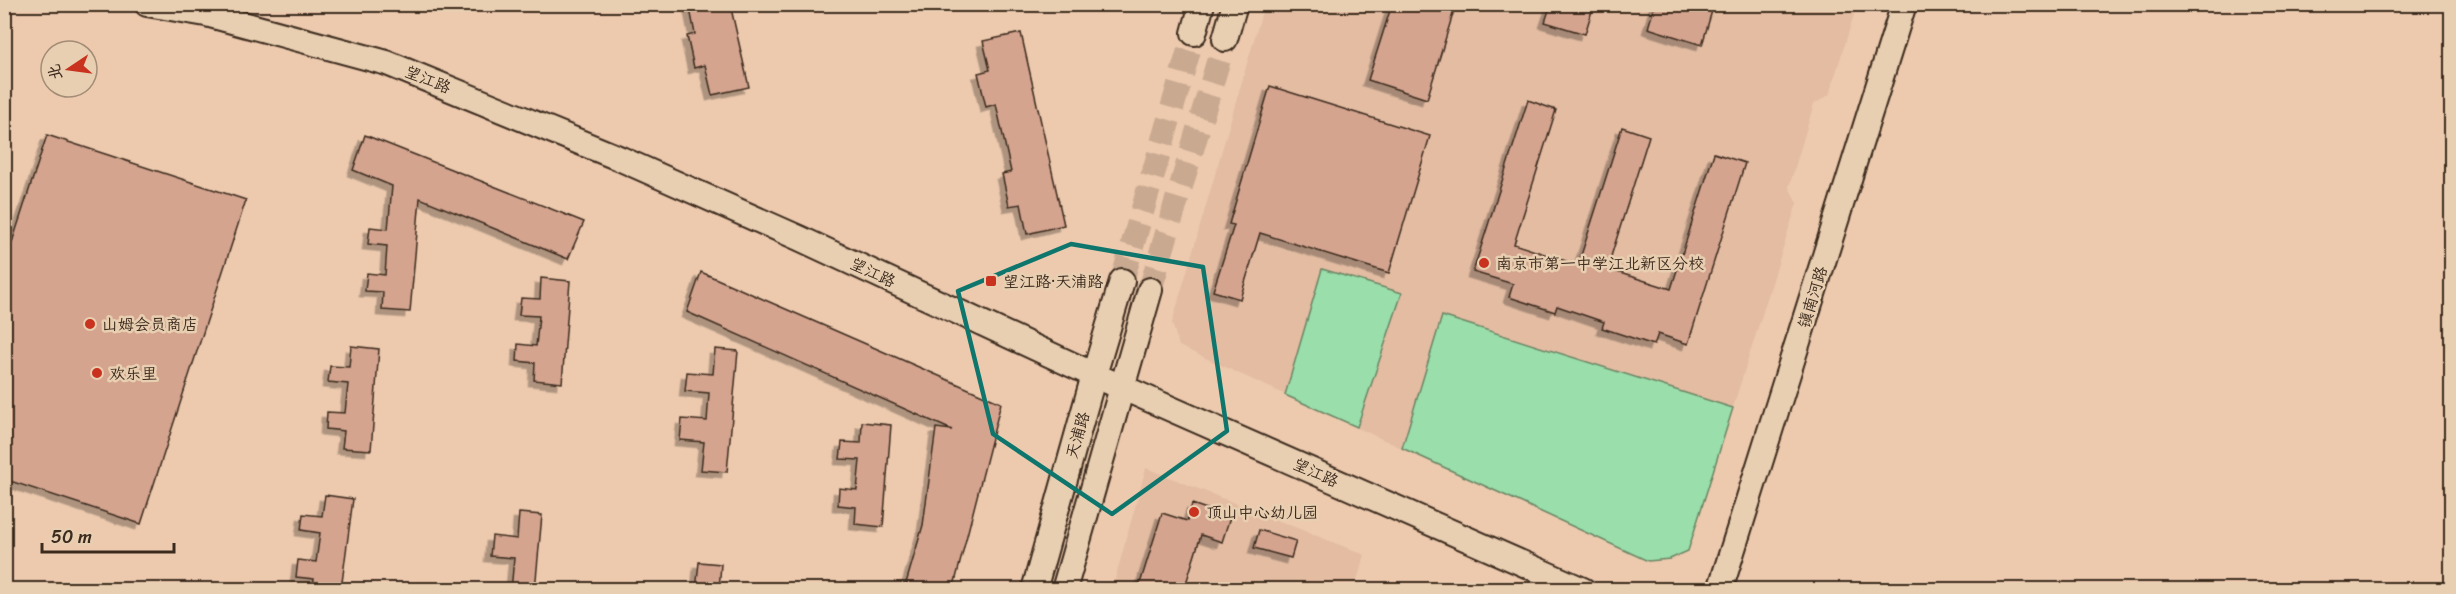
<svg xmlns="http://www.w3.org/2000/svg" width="2456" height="594" font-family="Sriracha,'LXGW WenKai TC',sans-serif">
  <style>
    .built { fill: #e3bca2 }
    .green { fill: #99deab; stroke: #6a8464; stroke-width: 1.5 }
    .building { fill: #d4a48f; stroke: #3b2a1e; stroke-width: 1.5; filter: url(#shadow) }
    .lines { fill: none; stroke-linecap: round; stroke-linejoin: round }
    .minor-tunnel { stroke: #c9aa91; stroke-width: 24; stroke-dasharray: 24 12; stroke-linecap: butt }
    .minor-casing { stroke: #3b2a1e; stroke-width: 28 }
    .minor { stroke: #e9cfb1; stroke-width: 24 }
    .marked { fill: none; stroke: #0f766e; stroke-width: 4.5; stroke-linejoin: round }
    .poi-dot { fill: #c8321e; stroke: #e9cfb1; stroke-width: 2 }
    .labels { text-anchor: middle; stroke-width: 5; stroke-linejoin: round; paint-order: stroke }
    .street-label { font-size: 16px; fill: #3b2a1e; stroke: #e9cfb1 }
    .poi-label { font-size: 16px; fill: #3b2a1e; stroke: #e9cfb1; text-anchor: start }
  </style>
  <defs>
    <filter id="shadow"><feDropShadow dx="-5.5" dy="5.5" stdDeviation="0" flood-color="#0004"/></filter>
  </defs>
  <rect width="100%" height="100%" fill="#edcaae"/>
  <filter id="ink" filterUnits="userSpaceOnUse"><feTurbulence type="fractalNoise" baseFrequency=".0167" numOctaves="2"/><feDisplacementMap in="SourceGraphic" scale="12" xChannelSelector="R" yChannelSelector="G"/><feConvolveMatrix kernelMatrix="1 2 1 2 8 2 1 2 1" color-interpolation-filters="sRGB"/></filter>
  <g filter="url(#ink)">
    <g class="built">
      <path d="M1264 5H1857L1829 95 1814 104 1789 187 1797 203 1688 551 1670 559 1648 561 1179 346 1172 323Z"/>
      <path d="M1146 468 1365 555 1354 589 1112 590Z"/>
    </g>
    <g class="green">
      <path d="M1322 269 1402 293 1357 427 1285 395Z"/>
      <path d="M1442 316 1733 408 1688 551 1670 559 1648 561 1402 448Z"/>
    </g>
    <g class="building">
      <path d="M689 4H730L749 87 712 95 705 65 694 68 687 36 695 34Z"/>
      <path d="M1392 4H1456L1427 99 1368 80Z"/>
      <path d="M1551 4H1594L1585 34 1545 22Z"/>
      <path d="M1655 4H1714L1702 45 1648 28Z"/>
      <path d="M1021 33 1064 225 1027 234 1021 204 1009 206 1002 174 1011 172 996 104 986 107 978 73 990 70 983 41Z"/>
      <path d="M1270 86 1430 136 1389 273 1260 233 1240 299 1213 291 1234 225 1229 224Z"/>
      <path d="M1528 100 1556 110 1514 244 1578 265 1622 127 1649 136 1607 269 1671 289 1714 153 1745 163 1688 344 1658 334 1654 345 1602 328 1604 322 1557 306 1555 312 1509 297 1513 284 1473 272Z"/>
      <path d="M47 135 246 200 141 524 4 479V267Z"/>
      <path d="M365 135 584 222 568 259 420 198 410 312 382 310 383 292 365 291 367 273 385 275 387 246 368 244 370 227 388 229 392 186 353 170Z"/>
      <path d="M701 272 1001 403 953 590H904L923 525 936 428 952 430 687 312Z"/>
      <path d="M541 278 570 281 562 383 534 380 535 363 517 361 518 344 536 346 539 316 519 315 521 298 540 299Z"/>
      <path d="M351 346 379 349 371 450 342 448 344 431 326 429 327 412 345 413 348 384 328 382 330 366 349 367Z"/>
      <path d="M715 349 738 351 727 472 701 470 704 442 680 440 682 419 707 421 709 393 685 391 687 372 713 374Z"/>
      <path d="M862 422 891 425 883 527 855 524 856 507 838 505 839 488 857 490 860 460 840 459 842 442 861 443Z"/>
      <path d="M325 495 353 499 341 590H312L314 579 296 577 298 560 316 562 320 533 301 530 303 514 322 516Z"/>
      <path d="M1192 504 1230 517 1222 542 1201 535 1184 590H1138L1162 513 1187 521Z"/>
      <path d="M519 513 542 515 535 590H511L514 558 490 556 492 536 517 539Z"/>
      <path d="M1259 530 1296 541 1291 558 1254 548Z"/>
      <path d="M699 562 721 564 719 590H696Z"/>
    </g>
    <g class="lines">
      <g class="minor-tunnel">
        <path d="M1122 281 1194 33"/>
        <path d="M1150 290 1225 39"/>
      </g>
      <defs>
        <g id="minor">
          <path d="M147 4 206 14 387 63 621 159 799 238 1094 375 1583 590"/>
          <path d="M1194 33 1202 4"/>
          <path d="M1225 39 1235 4"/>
          <path d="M1034 590 1094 375 1122 281"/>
          <path d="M1064 590 1150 290"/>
          <path d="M1720 590 1904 4"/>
        </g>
      </defs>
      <use href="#minor" class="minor-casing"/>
      <use href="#minor" class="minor"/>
    </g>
  </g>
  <path class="marked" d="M1071 244 1203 267 1227 431 1112 514 993 434 958 291Z"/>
  <g class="poi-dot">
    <circle cx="1484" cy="263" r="6"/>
    <rect x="985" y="275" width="12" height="12" rx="3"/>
    <circle cx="90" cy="324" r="6"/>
    <circle cx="97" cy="373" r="6"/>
    <circle cx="1194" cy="512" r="6"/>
  </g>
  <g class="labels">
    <g class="street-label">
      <text transform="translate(428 79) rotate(22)" y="6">望江路</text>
      <text transform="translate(873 272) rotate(25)" y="6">望江路</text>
      <text transform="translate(1812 297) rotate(-73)" y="6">镇南河路</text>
      <text transform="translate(1077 435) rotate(-74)" y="6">天浦路</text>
      <text transform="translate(1316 472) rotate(24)" y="6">望江路</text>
    </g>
    <g class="poi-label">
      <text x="1496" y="269">南京市第一中学江北新区分校</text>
      <text x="1003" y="287">望江路·天浦路</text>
      <text x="102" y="330">山姆会员商店</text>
      <text x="109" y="379">欢乐里</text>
      <text x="1206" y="518">顶山中心幼儿园</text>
    </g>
  </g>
  <rect width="2456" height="594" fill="none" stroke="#e9cfb1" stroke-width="24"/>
  <rect x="12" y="12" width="2432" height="570" fill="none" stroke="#3b2a1e" stroke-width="2" filter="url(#ink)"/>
  <g transform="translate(69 69) rotate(257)"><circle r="28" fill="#e9cfb1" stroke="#a38d76" stroke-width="1.5"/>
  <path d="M0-4.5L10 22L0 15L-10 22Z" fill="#c8321e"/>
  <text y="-9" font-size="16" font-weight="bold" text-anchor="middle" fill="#3b2a1e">北</text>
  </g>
  <path d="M42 543v9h132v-9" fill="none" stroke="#3b2a1e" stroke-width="3"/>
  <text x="51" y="543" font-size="18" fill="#3b2a1e" stroke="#e9cfb1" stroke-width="4.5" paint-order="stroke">50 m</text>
</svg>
